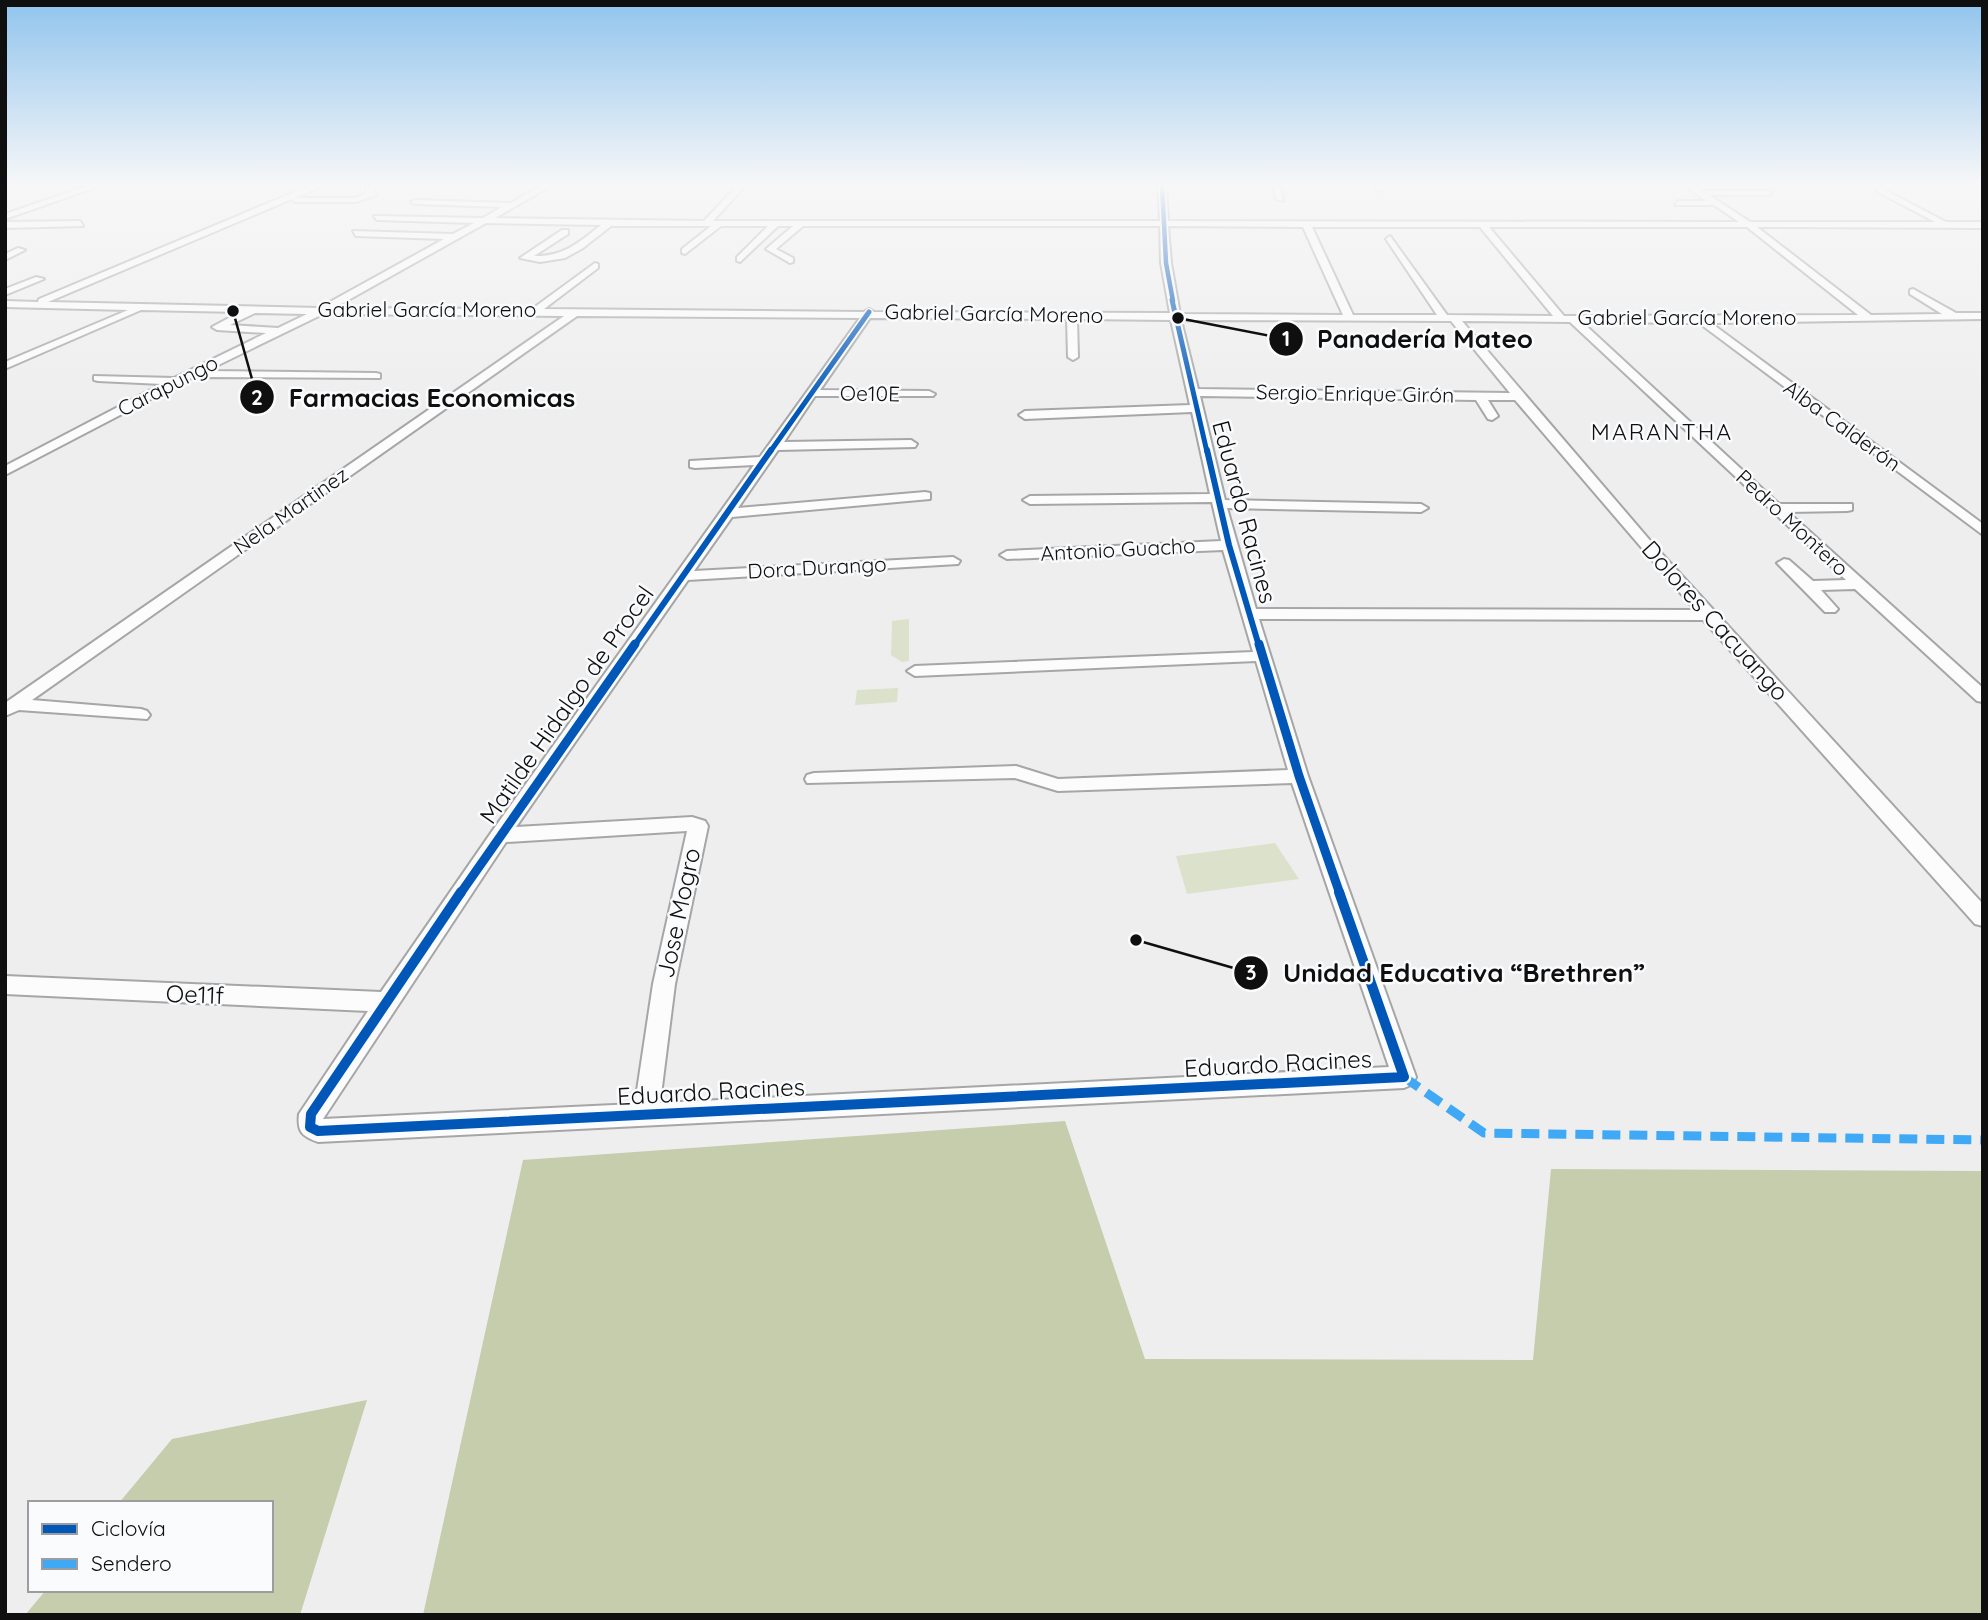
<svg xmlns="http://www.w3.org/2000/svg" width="1988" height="1620" font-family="Quicksand,sans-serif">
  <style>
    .green { fill: #dbe1ca }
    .forest { fill: #c5cdad }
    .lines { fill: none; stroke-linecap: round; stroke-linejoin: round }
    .minor-casing { stroke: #a6a6a7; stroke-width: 4 }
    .minor { fill: #fcfcfd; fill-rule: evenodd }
    .quiet { stroke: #3fa9f5; stroke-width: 9; stroke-dasharray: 18 9; stroke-linecap: butt }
    .cycleway-far4-casing { stroke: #fafbfd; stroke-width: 6 }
    .cycleway-far3-casing { stroke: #fafbfd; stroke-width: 8 }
    .cycleway-far2-casing { stroke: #fafbfd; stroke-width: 10 }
    .cycleway-far1-casing { stroke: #fafbfd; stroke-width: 13 }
    .cycleway-casing { stroke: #fafbfd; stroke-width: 15 }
    .cycleway-far4 { stroke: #0057b8; stroke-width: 4.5 }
    .cycleway-far3 { stroke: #0057b8; stroke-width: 5 }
    .cycleway-far2 { stroke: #0057b8; stroke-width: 6 }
    .cycleway-far1 { stroke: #0057b8; stroke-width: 9 }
    .cycleway { stroke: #0057b8; stroke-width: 10 }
    .labels { text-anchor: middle; stroke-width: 5; stroke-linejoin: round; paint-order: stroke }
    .far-street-label { font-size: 21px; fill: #0f0f10; stroke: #fafbfd }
    .far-quarter-label { font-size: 23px; letter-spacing: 2px; fill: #0f0f10; stroke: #fafbfd }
    .street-label { font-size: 24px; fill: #0f0f10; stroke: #fafbfd }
    .leader { fill: none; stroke: #0f0f10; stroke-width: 2.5 }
    .callout-dot { fill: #0f0f10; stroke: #fafbfd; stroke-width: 2.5 }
    .mark-label { font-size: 21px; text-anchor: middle; font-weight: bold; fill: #fff }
    .callout-label { font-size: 26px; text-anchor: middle; font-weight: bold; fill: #0f0f10; stroke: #fafbfd; stroke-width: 5; stroke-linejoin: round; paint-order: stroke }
  </style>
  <rect width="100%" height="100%" fill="#eeeeef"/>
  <g class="green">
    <path d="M909 619V661L902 662 891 655 892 621Z"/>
    <path d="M898 688 897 702 855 705 857 690Z"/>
    <path d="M1275 843 1299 879 1187 894 1176 856Z"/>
  </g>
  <g class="forest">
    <path d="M1065 1121 1145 1359 1533 1360 1551 1169 1983 1171V1615H423L523 1160Z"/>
    <path d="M367 1400 300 1615H25L46 1590H271V1503H119L172 1439Z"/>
  </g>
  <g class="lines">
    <defs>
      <g id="minor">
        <path d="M96 183H108L5 219V214Z"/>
        <path d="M192 183H202L189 188Z"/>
        <path d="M316 183H327L295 198H355L367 193 366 188 375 183H385L374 190 376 195 356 202H295L292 199 48 302 319 308 444 239 356 236 353 231 453 234 474 223 377 220 374 216 483 218 502 207 415 204 411 202 415 200 511 203 546 183H556L495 218 704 221 740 183H748L713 221H1160L1158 183H1166L1168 221 1739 222 1714 205H1675L1678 201H1706L1681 183H1690L1702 191H1773L1770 195H1709L1750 222H1935L1876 191 1879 187 1946 222H1983V228L1757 227 1871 315 1942 314 1910 294V290L1913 289 1956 313H1983V319L1711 323 1983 524V535L1699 323 1582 322 1779 504H1852V510L1847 511 1788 512 1983 688V702L1977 701 1855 589 1821 590 1838 609 1835 612H1825L1777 563 1784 559 1789 560 1813 581 1846 580 1570 322 1462 321 1653 544 1983 904V926L1975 924 1703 620 1259 619 1308 776 1416 1077 1413 1084 1404 1088 318 1142C302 1136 297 1132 299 1114L368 1011 5 994V976L381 992 493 830 754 465 695 468 690 467V461L760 457 860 318 577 316 32 700 141 709 147 711 150 715 147 719 19 710 5 716V703L564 316 323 314 206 371 376 373 380 374V378L193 377 5 475V466L162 384 98 381 94 380V376L174 378 266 333 217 330 212 327 240 312 141 310 7 368 5 362 128 310 5 307V301L38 302 39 299ZM486 223 601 225C580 242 563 257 534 256L568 234V230H562L520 258 540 262 565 258 583 248 611 226H711L682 249V253L685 254 721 226H768L737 257V261L740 262 778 226H793L766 249 790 263 793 262V258L776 249 803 226H1160L1161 263 1170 313 874 312 869 309 864 312 544 309 598 268V264L595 263 532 309 334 308ZM1168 226 1303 227 1343 315 1180 314 1171 263ZM1312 227H1480L1553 316 1447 315 1390 236 1386 239 1437 315H1353ZM1489 227H1747L1858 315 1564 316ZM255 313 307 314 278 328 230 325ZM870 318 1067 319 1068 357 1073 360 1078 357 1077 319 1171 320 1190 405 1025 411 1019 415 1025 419 1192 412 1210 494 1030 496 1023 500 1030 504 1212 502 1221 541 1007 551 1000 555 1007 559 1223 550 1253 652 915 666 907 671 915 676 1256 661 1288 770 1058 779 1016 766 814 773 807 775 805 779 807 783 1015 778 1058 791 1292 783 1389 1067 660 1103 675 984 708 826 705 821 692 817 516 827 688 580 958 564 960 561 953 557 694 571 732 517 930 499V493L925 492 738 508 778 450 915 447 917 444 911 440 784 442 815 396H933L935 394 929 391 820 390ZM1181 320 1451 321 1510 393 1198 389ZM1200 396 1476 400 1488 419 1492 420 1498 416 1488 400H1515L1695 610 1256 609 1227 508 1421 512 1428 508 1421 504 1225 500ZM687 831 653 984 635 1104 323 1119 506 842Z"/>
        <path d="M1272 183H1280L1283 201 1276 199Z"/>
        <path d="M1373 183H1381L1384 189 1377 191Z"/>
        <path d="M80 221 83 226 5 228V222Z"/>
        <path d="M18 248 25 250 5 260V254Z"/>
        <path d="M36 277 44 279 5 295V289Z"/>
      </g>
    </defs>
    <use href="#minor" class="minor-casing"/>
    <use href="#minor" class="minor"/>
    <path class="quiet" d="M1404 1077 1484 1133 1983 1140"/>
    <defs>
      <path id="cycleway-far4" d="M1162 183 1166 263 1173 301"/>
      <g id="cycleway-far3">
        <path d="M1172 300 1207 452"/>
        <path d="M770 452 869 312"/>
      </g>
      <g id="cycleway-far2">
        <path d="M1207 450 1229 545 1259 646"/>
        <path d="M634 646 771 450"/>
      </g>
      <g id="cycleway-far1">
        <path d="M1259 644 1299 776 1340 894"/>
        <path d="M460 894 635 644"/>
      </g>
      <path id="cycleway" d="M461 892 311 1114 310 1127 318 1131 1404 1077 1339 892"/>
    </defs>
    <use href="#cycleway-far4" class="cycleway-far4-casing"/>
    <use href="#cycleway-far3" class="cycleway-far3-casing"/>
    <use href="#cycleway-far2" class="cycleway-far2-casing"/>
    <use href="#cycleway-far1" class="cycleway-far1-casing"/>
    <use href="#cycleway" class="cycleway-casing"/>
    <use href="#cycleway-far4" class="cycleway-far4"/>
    <use href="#cycleway-far3" class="cycleway-far3"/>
    <use href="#cycleway-far2" class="cycleway-far2"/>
    <use href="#cycleway-far1" class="cycleway-far1"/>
    <use href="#cycleway" class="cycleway"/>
  </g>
  <linearGradient id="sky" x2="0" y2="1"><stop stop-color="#91c4ed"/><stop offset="0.45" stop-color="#f7f7f8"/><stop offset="1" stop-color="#f7f7f8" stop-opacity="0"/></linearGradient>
  <rect width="1988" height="410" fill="url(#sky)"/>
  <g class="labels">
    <g class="far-street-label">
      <text x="427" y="317">Gabriel García Moreno</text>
      <text transform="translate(994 314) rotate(1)" y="7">Gabriel García Moreno</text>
      <text x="1687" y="325">Gabriel García Moreno</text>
      <text transform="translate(168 386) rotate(-27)" y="7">Carapungo</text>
      <text transform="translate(870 394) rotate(1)" y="7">Oe10E</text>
      <text transform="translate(1355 394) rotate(1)" y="7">Sergio Enrique Girón</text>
      <text transform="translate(1842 426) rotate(36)" y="7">Alba Calderón</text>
      <text transform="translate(291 511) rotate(-35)" y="7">Nela Martinez</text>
      <text transform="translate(1792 523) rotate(43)" y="7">Pedro Montero</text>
      <text transform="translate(1118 550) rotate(-3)" y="7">Antonio Guacho</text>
      <text transform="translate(817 568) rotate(-3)" y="7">Dora Durango</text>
    </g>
    <g class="far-quarter-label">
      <text x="1662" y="440">MARANTHA</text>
    </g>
    <g class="street-label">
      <text transform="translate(1244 512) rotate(75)" y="8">Eduardo Racines</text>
      <text transform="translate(1715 621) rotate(48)" y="8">Dolores Cacuango</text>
      <text transform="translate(567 705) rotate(-55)" y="8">Matilde Hidalgo de Procel</text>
      <text transform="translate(679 913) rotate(-78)" y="8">Jose Mogro</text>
      <text transform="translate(195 995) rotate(2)" y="8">Oe11f</text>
      <text transform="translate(1278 1064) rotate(-3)" y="8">Eduardo Racines</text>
      <text transform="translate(711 1092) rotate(-3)" y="8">Eduardo Racines</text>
    </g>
  </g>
  <path class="leader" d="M1178 318L1286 339M233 311L257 397M1136 940L1251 973"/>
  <g class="callout-dot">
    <circle cx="1178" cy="318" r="7"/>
    <circle cx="233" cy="311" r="7"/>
    <circle cx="1136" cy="940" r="7"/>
    <circle cx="1286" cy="339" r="18"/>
    <circle cx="257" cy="397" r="18"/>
    <circle cx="1251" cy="973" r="18"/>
  </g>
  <g class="mark-label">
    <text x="1286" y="346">1</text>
    <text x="257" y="405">2</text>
    <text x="1251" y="980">3</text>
  </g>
  <g class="callout-label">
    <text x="1425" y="348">Panadería Mateo</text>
    <text x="432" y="407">Farmacias Economicas</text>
    <text x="1464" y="982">Unidad Educativa “Brethren”</text>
  </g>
  <rect width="1988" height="1620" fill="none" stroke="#0f0f10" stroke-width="14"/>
  <rect x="28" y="1501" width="245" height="91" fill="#fafbfd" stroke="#9c9d9e" stroke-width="2"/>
  <rect x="42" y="1524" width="35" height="10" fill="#0057b8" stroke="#9c9d9e" stroke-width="2"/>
  <text x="91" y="1536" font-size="21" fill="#0f0f10">Ciclovía</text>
  <rect x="42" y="1559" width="35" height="10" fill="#3fa9f5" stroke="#9c9d9e" stroke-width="2"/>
  <text x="91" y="1571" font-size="21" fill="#0f0f10">Sendero</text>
</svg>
